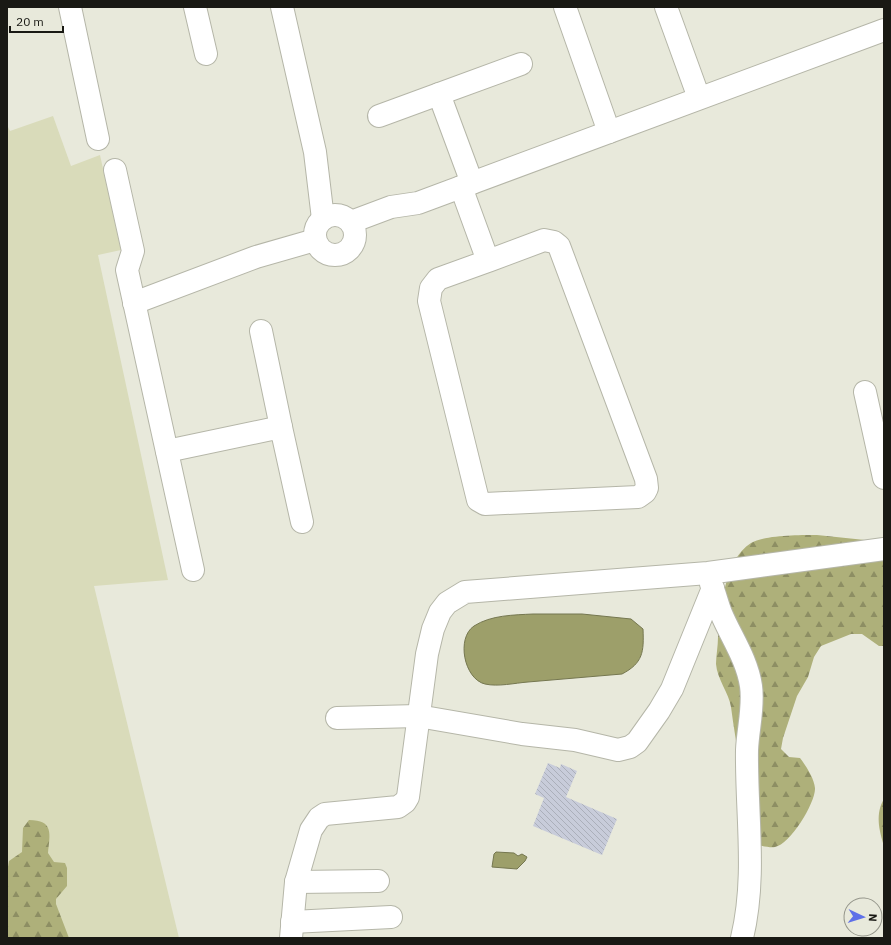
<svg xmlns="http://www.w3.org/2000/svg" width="891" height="945" font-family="'IBM Plex Sans',sans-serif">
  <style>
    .grass { fill: #d9dbba }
    .forest { fill: url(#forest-firs) }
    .water { fill: #9d9f6a; stroke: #757750 }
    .building { fill: url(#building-back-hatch) }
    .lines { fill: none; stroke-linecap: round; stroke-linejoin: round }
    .minor-casing { stroke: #b5b6a8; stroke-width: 24 }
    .minor { stroke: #fff; stroke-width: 22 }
  </style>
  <defs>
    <pattern id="forest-firs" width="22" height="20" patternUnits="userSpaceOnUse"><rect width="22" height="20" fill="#aeb07a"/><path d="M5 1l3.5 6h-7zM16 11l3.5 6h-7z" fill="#8d8e63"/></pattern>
    <pattern id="building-back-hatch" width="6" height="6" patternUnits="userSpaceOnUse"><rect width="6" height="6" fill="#c8ccda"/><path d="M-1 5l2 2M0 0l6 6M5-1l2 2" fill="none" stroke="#abafba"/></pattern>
  </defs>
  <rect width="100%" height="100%" fill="#e8e9db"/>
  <path class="grass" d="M53 116 71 166 100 155 121 250 98 255 168 580 94 586 179 938H7V125L10 131Z"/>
  <g class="forest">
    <path d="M817 535 884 542V646H879L862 634H851L821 646 814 657 808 677 797 696 783 738 781 749 789 757 800 758C806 766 814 778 815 788 816 802 790 845 775 847 769 848 760 845 754 845 747 799 737 753 731 707 729 693 717 679 716 664 716 656 718 646 718 637 721 608 724 560 751 543 764 535 801 535 817 535Z"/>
    <path d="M884 799V846C879 831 875 813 884 799Z"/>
    <path d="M29 820C54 820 50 834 48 853L54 862 65 863 67 868V886L56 899V904L69 938H7L8 867 9 861 22 852 23 828Z"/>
  </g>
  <g class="water">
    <path d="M533 614H582L631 619 643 629C644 652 643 663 622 674 591 677 559 679 528 682 515 683 498 687 485 684 464 679 456 638 474 626 491 615 514 615 533 614Z"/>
    <path d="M496 852 514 853 518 856 522 854 527 857 525 861 517 869 492 867 494 854Z"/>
  </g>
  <path class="building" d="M548 763 560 768 561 764 577 771 566 797 617 819 602 855 533 826 544 798 535 794Z"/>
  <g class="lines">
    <defs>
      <g id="minor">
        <path d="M70 7 98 139"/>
        <path d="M195 7 206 54"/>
        <path d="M282 7 315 152 323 219"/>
        <path d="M565 7 609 132"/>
        <path d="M666 7 699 98"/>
        <path d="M379 116 439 94"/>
        <path d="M115 170 133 251 127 270 193 570"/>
        <path d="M472 183 439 94 521 64"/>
        <path d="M461 187 488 261 438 279 431 288 429 301 478 500 485 504 638 497 645 492 647 488 646 479 559 246 554 242 544 240 488 261"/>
        <circle cx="335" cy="235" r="20"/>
        <path d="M351 222 391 207 418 203 884 30"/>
        <path d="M134 303 256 257 315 240"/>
        <path d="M261 331 281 427"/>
        <path d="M865 392 884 478"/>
        <path d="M167 451 281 427 302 522"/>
        <path d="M711 584C715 593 717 603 721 613 731 637 747 659 751 686 754 707 748 728 747 750 746 812 757 876 742 938"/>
        <path d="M337 718 418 716 522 734 575 740 618 750 630 747 637 742 659 711 672 689 713 588"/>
        <path d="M296 882 378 881"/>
        <path d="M292 922 391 917"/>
        <path d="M291 938 296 882 311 830 319 818 325 814 398 807 405 802 408 797 427 654 433 629 440 612 447 603 465 592 708 573 884 549"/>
      </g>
    </defs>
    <use href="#minor" class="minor-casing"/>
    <use href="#minor" class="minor"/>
  </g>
  <rect width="891" height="945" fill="none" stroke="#191914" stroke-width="16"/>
  <g transform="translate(863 917) rotate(94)"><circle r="19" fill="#e8e9db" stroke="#95968b"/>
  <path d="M0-3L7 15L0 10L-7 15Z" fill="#5f70e8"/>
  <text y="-6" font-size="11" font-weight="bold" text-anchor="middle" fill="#191914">N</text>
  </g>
  <path d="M10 26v6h53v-6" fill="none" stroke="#191914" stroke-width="2"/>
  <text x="16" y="26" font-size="12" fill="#191914" stroke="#e8e9db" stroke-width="3" paint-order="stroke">20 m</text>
</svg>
